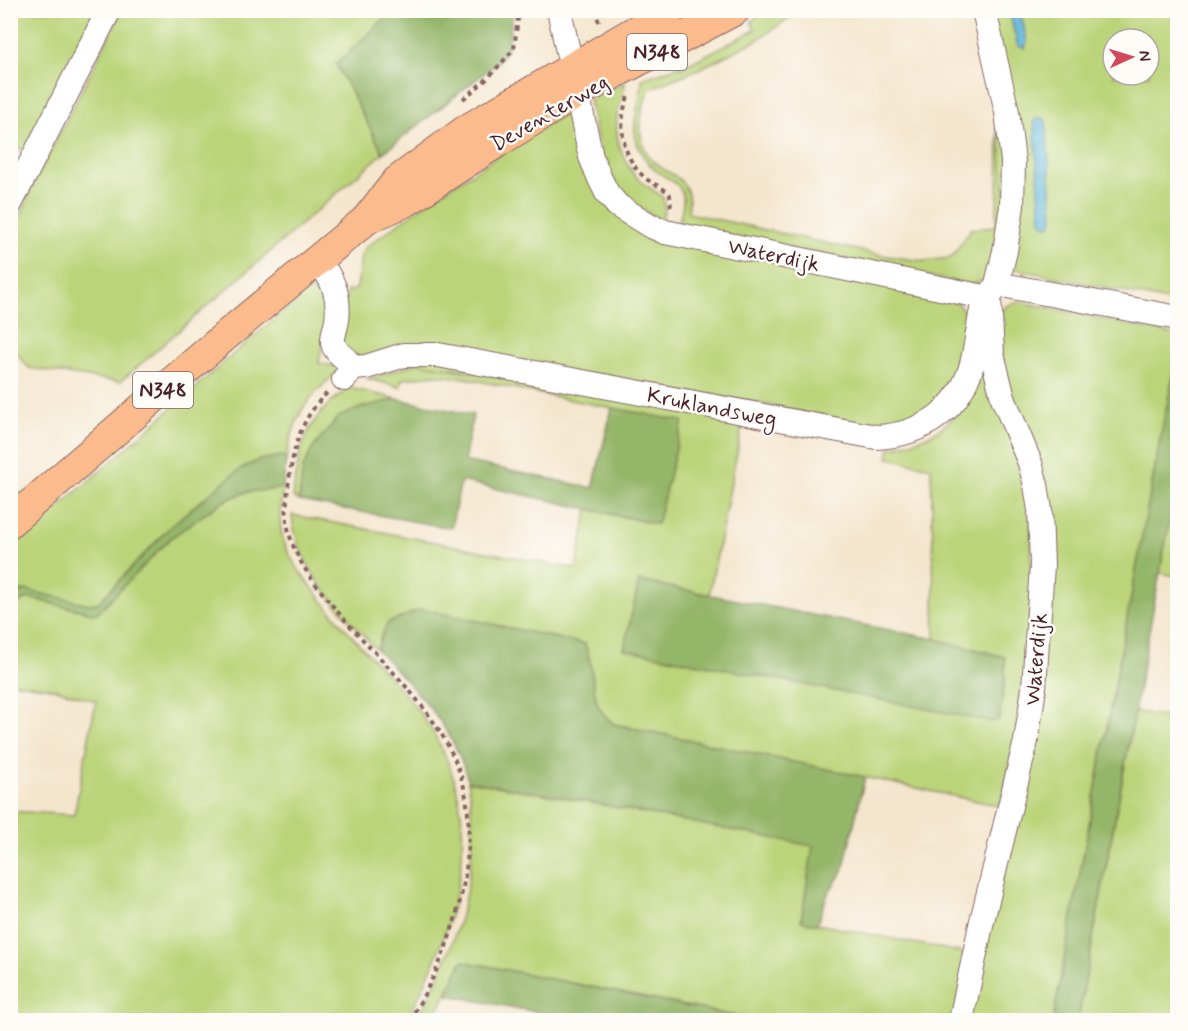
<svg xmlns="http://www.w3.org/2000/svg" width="1188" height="1031" font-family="Mynerve,sans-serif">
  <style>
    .green { fill: #bbd479; stroke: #827a52; stroke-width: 1.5; fill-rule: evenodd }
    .forest { fill: #94b669; stroke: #6f6a4a; stroke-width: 1.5 }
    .water { fill: #5cb5d9; stroke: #536a82; stroke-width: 1.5 }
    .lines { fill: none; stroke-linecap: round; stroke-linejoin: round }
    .minor-casing { stroke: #866564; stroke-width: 26 }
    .major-casing { stroke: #866564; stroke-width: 32 }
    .path { stroke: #866564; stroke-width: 4; stroke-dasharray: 4.5 4.5; stroke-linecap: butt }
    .minor { stroke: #fff; stroke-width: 24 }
    .major { stroke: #fbbb8d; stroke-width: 30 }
    .labels { text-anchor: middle; stroke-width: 5; stroke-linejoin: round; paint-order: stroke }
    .shield { fill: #fdfcf7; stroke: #806168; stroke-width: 1.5 }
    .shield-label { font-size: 21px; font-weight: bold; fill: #4a1f2b }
    .street-label { font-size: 22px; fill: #4a1f2b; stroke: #fdfcf7 }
  </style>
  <rect width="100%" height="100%" fill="#fdfcf7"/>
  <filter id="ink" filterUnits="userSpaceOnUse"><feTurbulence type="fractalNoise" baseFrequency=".0167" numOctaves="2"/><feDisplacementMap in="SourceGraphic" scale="12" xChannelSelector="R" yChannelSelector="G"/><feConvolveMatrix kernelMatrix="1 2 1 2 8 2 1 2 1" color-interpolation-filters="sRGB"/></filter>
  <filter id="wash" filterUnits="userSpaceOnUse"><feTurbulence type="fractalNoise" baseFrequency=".008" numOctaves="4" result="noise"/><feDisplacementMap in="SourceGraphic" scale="24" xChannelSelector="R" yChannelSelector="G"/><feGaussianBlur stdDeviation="1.35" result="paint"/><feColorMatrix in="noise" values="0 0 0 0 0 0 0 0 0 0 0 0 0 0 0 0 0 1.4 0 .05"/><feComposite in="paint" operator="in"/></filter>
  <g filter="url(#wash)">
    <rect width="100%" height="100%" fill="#f4e6cd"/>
    <g class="green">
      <path d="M10 11H98L26 151 11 145Z"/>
      <path d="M122 11H393L336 64 383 153 120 382 29 368 11 347 10 224 21 216 31 190Z"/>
      <path d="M767 11H800L755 41 701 68 649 89C639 115 633 147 659 166 667 172 680 177 685 186 690 195 689 203 688 213L880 255 923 261 951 258 971 229 996 226C998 197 1000 167 998 138 995 95 981 52 971 11H979L1000 100 1007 199 987 279 970 285 678 225C680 217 684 206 683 198 682 182 666 179 655 170 646 162 639 150 636 139 631 118 642 100 642 79L679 66 681 68 755 30 751 21Z"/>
      <path d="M989 11H1009L1018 46 1027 41 1020 11H1177V303L1011 268ZM1113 39H1149V75H1113Z"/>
      <path d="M625 82C625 94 618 106 617 118 614 141 626 170 644 184 651 189 658 192 663 198L665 206 662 220 626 200 603 166 589 100Z"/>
      <path d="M562 115 572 120 608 204 958 303C973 321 966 338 961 359 954 388 930 418 899 423 857 431 795 408 751 402 622 385 492 373 362 358L340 344 347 291H352L357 288 361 256 366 247 438 195Z"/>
      <path d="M310 290C341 304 322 338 319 363L332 366 340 364 342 369C306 397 294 414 286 460L285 458 199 502 172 525 98 603 89 604 15 594 11 598 10 550 246 343Z"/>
      <path d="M1021 302 1177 335V359L1163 424 1053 1020H967L1046 587 1003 383 998 317C1003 307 1009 303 1021 302Z"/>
      <path d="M985 359 1031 487 1032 660 1001 806 614 724C590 707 594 683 589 657L382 633 377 650C343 612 296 569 292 515L576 569 588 509 657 524 682 421 575 401 465 378 435 375 402 379 400 387 368 379 419 363 743 422 709 595 639 581 999 720 1005 679V657L935 639 931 467 888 458 890 448C905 444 922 440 935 432 961 416 978 388 985 359Z"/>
      <path d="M350 388 397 399 363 407 313 448 303 468 299 501 293 497C298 448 306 416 350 388Z"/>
      <path d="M1177 479V576L1160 573Z"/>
      <path d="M283 485C281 501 278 519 282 535 287 559 307 581 322 600 352 640 390 674 420 713 495 814 458 920 407 1020H11V811L74 815 96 701 56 689 11 682 10 611 23 600 30 598 92 613H97L172 537 222 502 246 492 278 489Z"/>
      <path d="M1135 711 1177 719V1020H1078Z"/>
      <path d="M468 781 562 797 814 846 802 921 970 954 956 1020H755L462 961 433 1020H417C459 942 482 871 468 781Z"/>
    </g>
    <g class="forest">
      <path d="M393 11H513L508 47 497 63 383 153 336 64Z"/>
      <path d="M1177 359V479L1078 1020H1053L1163 424Z"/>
      <path d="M397 399 473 415 464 461 593 488 612 408 683 421 657 524 461 481 451 528 299 501 303 468 313 448 338 417 363 407Z"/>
      <path d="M282 456 286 460 283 485 278 489 246 492 222 502 172 537 97 613H92L30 598 23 600 11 611V598L15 594 25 590 89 604 98 603 172 525 226 480 242 468 259 460Z"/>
      <path d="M639 581 935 639 1005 657V679L999 720 992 722 624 649Z"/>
      <path d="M422 609 585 644C588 653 591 663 592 673 596 696 593 709 614 724L865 777 843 871 828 893 817 924 801 921 813 846 562 797 468 781C455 727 414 689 377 650L387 623Z"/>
      <path d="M462 961 755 1020H581L447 995Z"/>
    </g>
    <g class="water">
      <path d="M1009 11H1020L1027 41 1025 48 1018 46Z"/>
      <path d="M1037 118H1042L1046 121 1053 218 1051 225 1047 226 1041 221 1034 121Z"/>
    </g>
  </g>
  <g filter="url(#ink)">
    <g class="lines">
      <defs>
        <g id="minor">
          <path d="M10 204 109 10"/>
          <path d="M317 260C333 278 340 296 337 320 336 328 332 336 333 343 335 354 348 358 353 368L344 379"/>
          <path d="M997 284 1178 318"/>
          <path d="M353 368 366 367 404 355H438L876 437C924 435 962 408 973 360 977 342 979 323 983 305L989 298 665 232 649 225 618 206 607 193 600 179 591 157 559 10"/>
          <path d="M961 1020 981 925 1026 741 1034 688 1042 565 1040 510 1036 485 1030 463 1003 398 992 354 989 298 997 284 1005 251 1012 206 1013 161 1007 112 984 10"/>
        </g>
        <g id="major">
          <path d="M371 217 407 201 496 143 577 93 735 10"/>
          <path d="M10 522 230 332 366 220 397 181 466 130 671 10"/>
        </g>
      </defs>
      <use href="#minor" class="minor-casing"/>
      <use href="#major" class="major-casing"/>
      <g class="path">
        <path d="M593 10 600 23"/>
        <path d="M628 97C617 123 622 157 643 176 651 184 663 186 670 195L671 210"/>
        <path d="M463 99 487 79 514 49 519 10"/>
        <path d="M327 393C303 416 295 442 290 473 287 494 284 516 290 536 296 558 310 577 324 595 371 656 449 713 465 792 476 848 461 912 439 964 431 983 420 1002 410 1020"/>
      </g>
      <use href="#minor" class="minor"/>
      <use href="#major" class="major"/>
    </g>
  </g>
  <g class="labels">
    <g class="shield">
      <rect x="627" y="34" width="60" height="36" rx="4.5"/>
      <rect x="133" y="372" width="60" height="36" rx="4.5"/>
    </g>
    <g class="shield-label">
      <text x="657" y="59">N348</text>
      <text x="163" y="397">N348</text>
    </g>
    <g class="street-label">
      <text transform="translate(549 112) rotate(-30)" y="8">Deventerweg</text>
      <text transform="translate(774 254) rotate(12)" y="8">Waterdijk</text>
      <text transform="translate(712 406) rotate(11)" y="8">Kruklandsweg</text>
      <text transform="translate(1035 659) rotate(-85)" y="8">Waterdijk</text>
    </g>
  </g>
  <rect width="1188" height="1031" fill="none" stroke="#fdfcf7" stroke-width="36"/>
  <g transform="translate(1131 57) rotate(86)"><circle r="28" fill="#fdfcf7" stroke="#b5a4a5" stroke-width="1.5"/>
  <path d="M0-4.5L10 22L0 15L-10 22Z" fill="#d1495b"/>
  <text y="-9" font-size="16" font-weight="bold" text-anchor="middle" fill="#4a1f2b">N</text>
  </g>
</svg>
